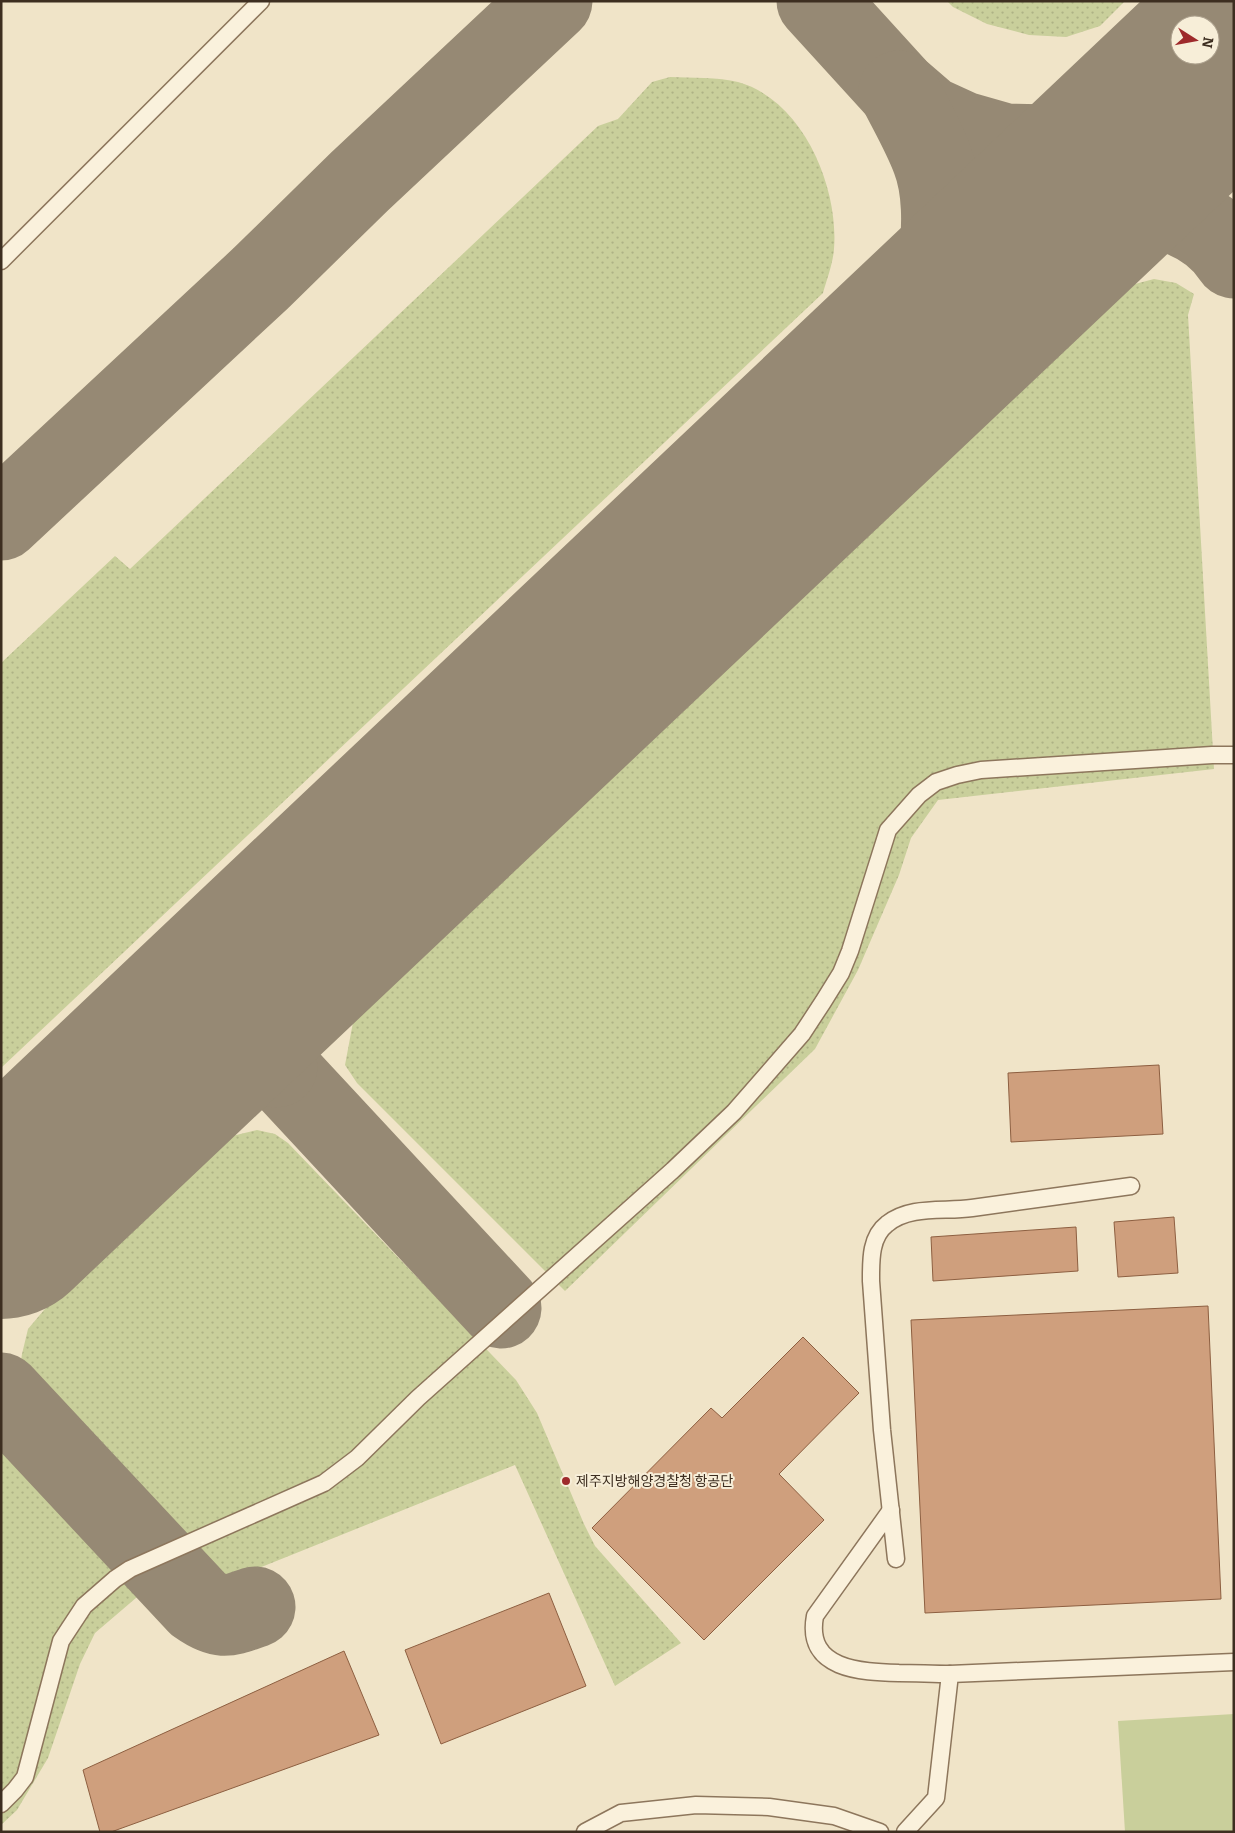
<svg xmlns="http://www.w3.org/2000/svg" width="1235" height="1833" font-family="Bitter,'Noto Sans KR',serif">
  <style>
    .grass { fill: url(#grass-dots) }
    .garden { fill: #c9cf9b }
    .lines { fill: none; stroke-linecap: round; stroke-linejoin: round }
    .taxiway { stroke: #968974; stroke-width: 81 }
    .runway { stroke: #968974; stroke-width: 202 }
    .building { fill: #cf9f7d; stroke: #8d5f41 }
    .service-casing { stroke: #8d765c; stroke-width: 19 }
    .service { stroke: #faf1dc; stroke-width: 16 }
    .poi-dot { fill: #9e2a2b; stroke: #f7eed8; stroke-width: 2 }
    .labels { text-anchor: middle; stroke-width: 4; stroke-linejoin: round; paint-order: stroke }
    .poi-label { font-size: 14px; fill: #3d2e20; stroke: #f7eed8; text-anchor: start }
  </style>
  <defs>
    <pattern id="grass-dots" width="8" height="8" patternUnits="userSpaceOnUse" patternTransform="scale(1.25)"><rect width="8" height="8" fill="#c9cf9b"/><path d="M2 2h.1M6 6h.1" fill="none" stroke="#aeb285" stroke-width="1.8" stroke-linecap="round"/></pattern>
  </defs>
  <rect width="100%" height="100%" fill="#f0e4c8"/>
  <g class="grass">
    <path d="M947 1H1125L1100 26 1066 37 1029 35 987 24 953 7Z"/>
    <path d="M670 77C690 78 719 77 738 82 803 100 839 187 834 249 833 263 827 279 823 293L1 1068V663L115 556 130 569 598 126 618 119 652 82Z"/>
    <path d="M1154 279 1176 283 1194 294 1188 315 1214 769 938 800 911 838 899 875 858 970 815 1049 565 1291 357 1083 345 1065 354 1017 377 993 1135 284Z"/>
    <path d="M257 1130 275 1134 288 1143 516 1380 537 1413 584 1524 595 1546 681 1643 615 1686 515 1465 212 1587 26 1389 19 1375 22 1354 28 1329 44 1310 228 1137Z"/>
    <path d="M1 1429 7 1432 150 1586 95 1633 80 1664 48 1758 17 1810 1 1825Z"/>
  </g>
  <path class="garden" d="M1234 1714V1832H1125L1118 1721Z"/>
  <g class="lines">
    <g class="taxiway">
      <path d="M817 1 899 91 928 116 963 132 1005 144 1050 145 1076 143 1108 136 1168 114"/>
      <path d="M1041 235C1059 227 1078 216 1097 210 1144 196 1207 216 1234 258"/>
      <path d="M864 402C876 389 889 376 900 363 936 315 954 215 932 159 923 135 910 113 899 91"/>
      <path d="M1 520 261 278 359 182 552 1"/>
      <path d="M289 946 273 982 267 1009 266 1042 277 1067 501 1308"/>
      <path d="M174 1055C182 1053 189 1051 197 1050 223 1047 254 1058 277 1067"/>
      <path d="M1 1393 198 1604C222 1621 228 1616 255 1607"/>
    </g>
    <path class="runway" d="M1 1218 1234 52"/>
  </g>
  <g class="building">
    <path d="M1159 1065 1163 1134 1011 1142 1008 1073Z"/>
    <path d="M1174 1217 1178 1273 1118 1277 1114 1222Z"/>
    <path d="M1076 1227 1078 1271 933 1281 931 1237Z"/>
    <path d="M1208 1306 1221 1599 925 1613 911 1320Z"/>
    <path d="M803 1337 859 1393 779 1474 824 1520 704 1640 592 1528 711 1408 722 1418Z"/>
    <path d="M549 1593 586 1686 441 1744 405 1650Z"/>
    <path d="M344 1651 379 1735 111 1832H100L83 1770Z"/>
  </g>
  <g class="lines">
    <defs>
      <g id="service">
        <path d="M1 261 261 1"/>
        <path d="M891 1510 815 1616C805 1670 861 1672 899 1673 916 1673 933 1674 950 1674"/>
        <path d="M896 1559 882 1430 871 1281C871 1261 870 1237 887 1224 910 1205 944 1212 972 1208 1025 1201 1078 1193 1131 1186"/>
        <path d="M1 1804 15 1790 25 1777 61 1641 84 1606 115 1579 130 1569 324 1483 357 1458 418 1398 673 1170 734 1112 802 1034 823 1002 841 973 850 951 888 830 919 795 936 782 957 775 981 770 1212 755H1234"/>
        <path d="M585 1832 621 1813 696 1805 769 1807 834 1816 880 1832"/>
        <path d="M905 1832 936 1798 950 1674 1234 1662"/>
      </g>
    </defs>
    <use href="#service" class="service-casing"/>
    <use href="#service" class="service"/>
  </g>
  <circle class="poi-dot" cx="566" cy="1481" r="5"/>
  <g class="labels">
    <g class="poi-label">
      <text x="576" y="1486">제주지방해양경찰청 항공단</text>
    </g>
  </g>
  <rect width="1235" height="1833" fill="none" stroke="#3d2e20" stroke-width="5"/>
  <g transform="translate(1195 40) rotate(101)"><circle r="24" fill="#f7eed8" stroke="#ada18e"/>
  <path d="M0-4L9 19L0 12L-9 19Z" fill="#9e2a2b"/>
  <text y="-8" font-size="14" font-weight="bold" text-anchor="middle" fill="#3d2e20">N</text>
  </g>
</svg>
